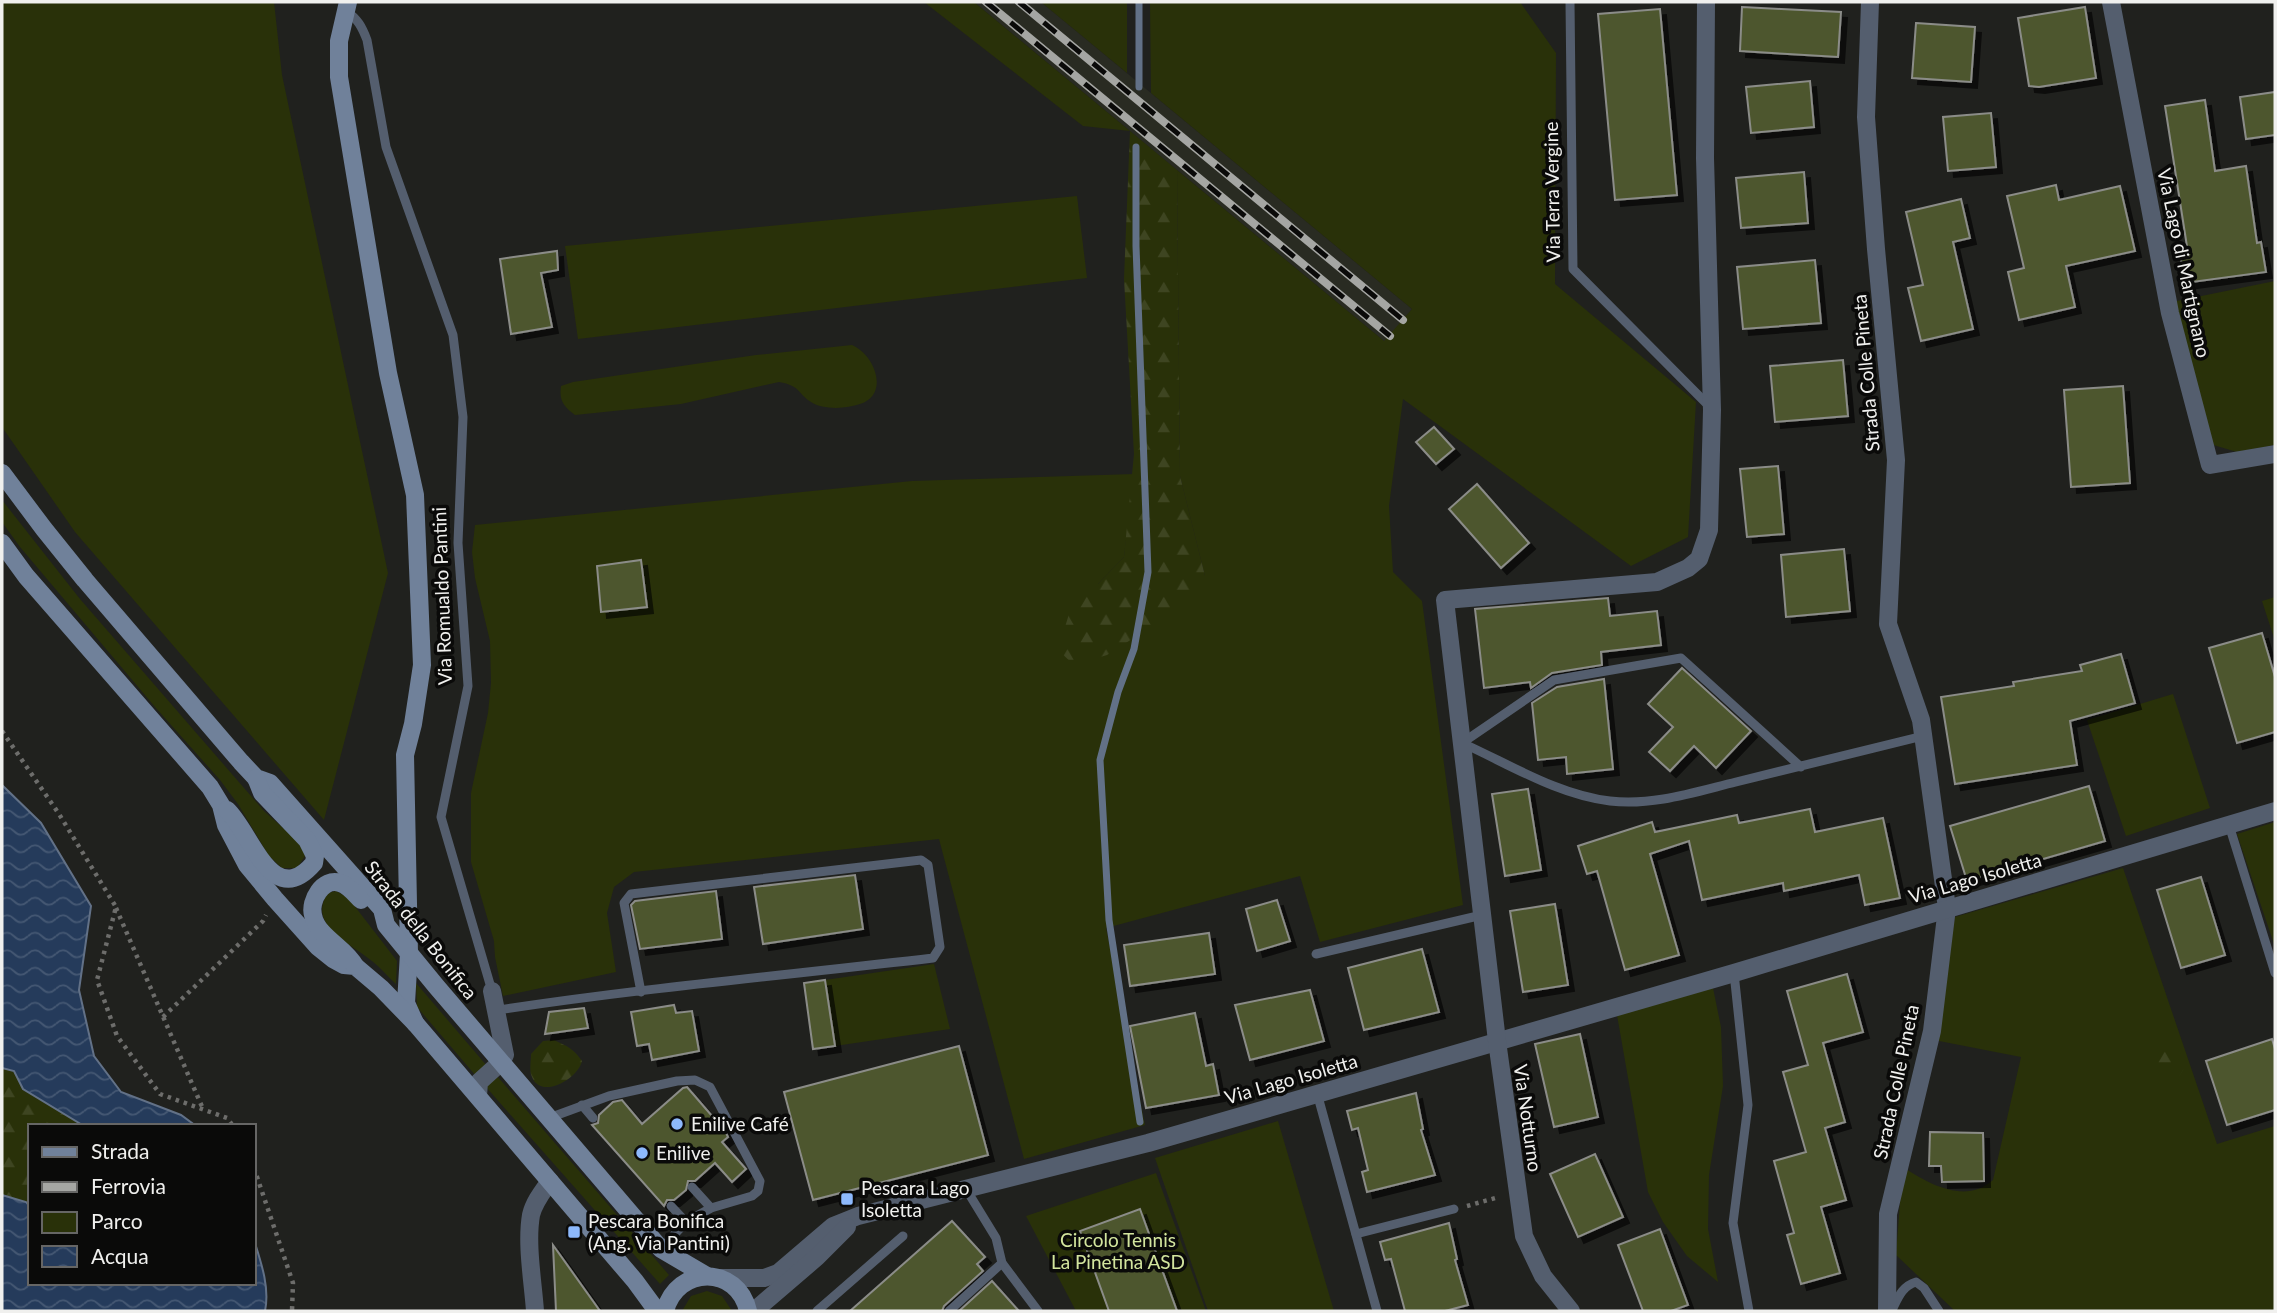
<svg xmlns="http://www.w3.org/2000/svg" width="2277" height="1313" font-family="Lato,sans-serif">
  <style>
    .built { fill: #292b22 }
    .green { fill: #293109; fill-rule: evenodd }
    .forest { fill: url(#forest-firs) }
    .water { fill: url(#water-waves); stroke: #627187; stroke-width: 2 }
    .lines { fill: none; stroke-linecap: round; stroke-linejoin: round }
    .stream { stroke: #627187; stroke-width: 7 }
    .building { fill: #4d572d; stroke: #8b8c88; stroke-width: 2; filter: url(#shadow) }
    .path { stroke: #6d6d6b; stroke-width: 4.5; stroke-dasharray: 3.5 5; stroke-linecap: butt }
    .service { stroke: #545e6e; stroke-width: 9 }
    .minor { stroke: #545e6e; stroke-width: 18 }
    .secondary { stroke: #70819a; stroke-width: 18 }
    .rail-casing { stroke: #a5a6a3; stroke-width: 8 }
    .rail { stroke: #0a0a09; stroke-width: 5; stroke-dasharray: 16; stroke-linecap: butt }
    .poi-dot { fill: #8db9fc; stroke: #0a0a09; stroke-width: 2.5 }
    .labels { text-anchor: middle; stroke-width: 7; stroke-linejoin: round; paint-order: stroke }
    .street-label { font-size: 19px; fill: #f0f0ee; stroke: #0a0a09 }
    .poi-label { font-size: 19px; fill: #f0f0ee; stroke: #0a0a09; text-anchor: start }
    .park-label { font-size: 19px; fill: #d3e59e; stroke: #0a0a09 }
  </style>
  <defs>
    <pattern id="forest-firs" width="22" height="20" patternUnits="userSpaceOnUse" patternTransform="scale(1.75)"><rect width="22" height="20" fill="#293109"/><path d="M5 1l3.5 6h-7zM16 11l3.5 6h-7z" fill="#3e4521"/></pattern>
    <pattern id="water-waves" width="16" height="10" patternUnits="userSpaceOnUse" patternTransform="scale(1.75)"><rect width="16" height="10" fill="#253b5b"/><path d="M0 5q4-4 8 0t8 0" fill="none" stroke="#455873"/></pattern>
    <filter id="shadow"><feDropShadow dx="6" dy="6" stdDeviation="0" flood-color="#0009"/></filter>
  </defs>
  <rect width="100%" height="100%" fill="#20211e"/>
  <path class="built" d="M974 2H1041L1412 309 1385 342Z"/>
  <g class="green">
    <path d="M2 2H274L282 75 388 573 324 820 75 532 2 427Z"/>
    <path d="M924 2H974L1130 131 1083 126Z"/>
    <path d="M1041 2H1127V73Z"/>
    <path d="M1150 2H1520L1556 53 1555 284 1696 402 1688 537 1631 566 1403 399 1389 506 1393 572 1422 601 1463 905 1320 942 1300 876 1106 928 1145 1125 1024 1159 939 839 634 872 614 887 607 913 616 972 503 996 495 957 494 941 471 862V793L488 713 491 683 490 641 475 578 472 552 475 525 912 481 1134 474 1124 557 1098 584 1205 576 1180 476 1177 170 1384 341 1412 309 1151 93ZM641 560 646 607 601 612 597 566Z"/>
    <path d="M1077 196 1087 278 578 339 565 246Z"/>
    <path d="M2275 281V445L2237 452 2210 444 2172 302Z"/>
    <path d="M852 345C875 355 890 394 860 404 846 409 823 410 811 402 796 392 801 386 779 382L681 404 575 415C563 406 559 400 561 386L573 382 756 355Z"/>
    <path d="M2 500 80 599 264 811 302 845 305 856 297 868H282L269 856 238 804 220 780 155 707 20 547 2 522Z"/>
    <path d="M2275 597V641L2262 601Z"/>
    <path d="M2173 694 2210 808 2126 836 2087 720Z"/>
    <path d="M2275 822V947L2237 834Z"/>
    <path d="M2123 868 2217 1144 2275 1126V1311H1955L1896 1255 1901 1190 1906 1169C1931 1185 1966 1204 1993 1180L2021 1057 1934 1040 1955 917Z"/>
    <path d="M336 891 345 896 353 904 397 961 396 984C388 977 381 968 372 961 352 944 306 925 328 893Z"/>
    <path d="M934 964 950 1029 835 1046 825 980Z"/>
    <path d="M416 983 487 1066 476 1076 417 1007Z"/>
    <path d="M1713 988 1721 1027 1723 1086 1709 1175 1708 1229 1718 1282 1687 1256 1663 1222 1648 1192 1617 1015Z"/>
    <path d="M497 1076 669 1275 660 1284 486 1087Z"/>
    <path d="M1278 1121 1334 1311H1208L1155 1158Z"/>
    <path d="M1156 1173 1206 1311H1076L1026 1216Z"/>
    <path d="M707 1291 722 1296 732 1311H682L691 1296Z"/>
  </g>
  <g class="forest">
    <path d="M1130 131 1177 170 1180 476 1205 576 1182 607 1107 655 1074 665 1058 650 1069 614 1124 557 1134 454 1124 279Z"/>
    <path d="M554 1040C567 1046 574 1049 582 1061 578 1079 541 1100 532 1077 529 1071 531 1061 531 1054L543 1041Z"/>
    <path d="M2169 1047C2199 1057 2181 1083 2158 1087L2149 1069C2152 1056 2156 1051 2169 1047Z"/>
    <path d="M2 1068 14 1071 84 1126H30V1207L26 1202 2 1195Z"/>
  </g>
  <g class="water">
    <path d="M2 785 41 823 91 906 79 990 94 1056 121 1092 181 1115 196 1126H84L23 1089 14 1071 2 1068Z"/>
    <path d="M2 1195 26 1202 30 1207V1283H254V1240C261 1262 270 1288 265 1311H2Z"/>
  </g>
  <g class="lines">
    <g class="stream">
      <path d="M1139 87V2"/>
      <path d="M1136 147V246L1148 572 1134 649 1118 692 1100 760 1109 920 1140 1122"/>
    </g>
  </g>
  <g class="building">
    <path d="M1742 7 1841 12 1838 57 1740 51Z"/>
    <path d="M2085 7 2096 78 2039 87 2029 86 2018 18Z"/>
    <path d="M1660 9 1677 195 1615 200 1598 14Z"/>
    <path d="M1916 23 1975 27 1971 82 1912 78Z"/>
    <path d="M1810 81 1814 127 1751 133 1746 87Z"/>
    <path d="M2275 92V135L2246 139 2240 97Z"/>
    <path d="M2205 100 2215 171 2246 166 2257 243 2261 242 2266 272 2185 283 2180 254 2188 253 2165 106Z"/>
    <path d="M1991 113 1996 167 1948 171 1943 117Z"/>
    <path d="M1804 172 1808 223 1741 228 1736 178Z"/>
    <path d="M2056 185 2059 200 2120 186 2135 251 2066 266 2075 307 2019 320 2008 272 2024 268 2007 196Z"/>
    <path d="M1961 199 1970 238 1953 242 1973 329 1921 341 1908 288 1923 285 1906 212Z"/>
    <path d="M557 251 558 270 541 273 552 327 511 334 500 259Z"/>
    <path d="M1815 260 1821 323 1743 329 1737 267Z"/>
    <path d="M1843 360 1848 416 1775 422 1770 366Z"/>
    <path d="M2123 386 2130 483 2071 487 2064 390Z"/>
    <path d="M1434 427 1454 449 1436 464 1416 442Z"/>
    <path d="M1778 466 1784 534 1747 537 1740 469Z"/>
    <path d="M1477 484 1529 543 1501 568 1449 509Z"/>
    <path d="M1844 549 1850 611 1786 617 1781 555Z"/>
    <path d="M641 560 647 607 601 612 597 566Z"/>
    <path d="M1608 598 1610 616 1657 611 1661 645 1601 652 1602 665 1552 673 1531 688 1530 682 1484 688 1475 609Z"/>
    <path d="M2262 633 2275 677V732L2237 743 2209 648Z"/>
    <path d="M2121 654 2135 703 2070 721 2077 765 1955 784 1941 697 2014 686 2013 682 2082 671 2080 665Z"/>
    <path d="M1682 668 1751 731 1716 768 1694 746 1670 771 1649 752 1673 727 1648 704Z"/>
    <path d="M1604 679 1613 769 1567 774 1566 757 1538 760 1532 703 1557 687Z"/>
    <path d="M2089 786 2105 841 1967 881 1950 826Z"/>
    <path d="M1528 789 1541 870 1505 876 1492 794Z"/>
    <path d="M1810 809 1815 832 1883 818 1900 898 1865 905 1859 875 1784 891 1783 883 1702 900 1689 841 1650 854 1679 955 1625 970 1597 871 1587 874 1578 846 1652 822 1655 832 1737 815 1739 823Z"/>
    <path d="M855 875 863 929 763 944 754 887Z"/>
    <path d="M2201 877 2225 955 2181 968 2157 890Z"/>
    <path d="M716 891 722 939 640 949 631 905 635 901Z"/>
    <path d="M1277 900 1290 941 1257 951 1246 909Z"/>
    <path d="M1555 904 1568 985 1523 992 1510 911Z"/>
    <path d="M1209 933 1215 974 1130 986 1124 945Z"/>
    <path d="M1422 949 1439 1012 1364 1030 1348 968Z"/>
    <path d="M1847 974 1863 1032 1823 1043 1845 1122 1825 1128 1846 1200 1821 1207 1840 1273 1801 1284 1787 1235 1794 1233 1774 1161 1806 1152 1783 1072 1808 1065 1787 991Z"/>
    <path d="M825 980 835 1046 813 1049 804 983Z"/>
    <path d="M1310 990 1324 1041 1250 1060 1235 1005Z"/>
    <path d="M674 1005 676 1013 692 1011 699 1051 652 1060 649 1044 637 1046 631 1012Z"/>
    <path d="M584 1008 588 1028 545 1034 549 1012Z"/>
    <path d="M1195 1013 1206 1066 1213 1064 1219 1095 1146 1108 1130 1026Z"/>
    <path d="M1580 1034 1598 1117 1554 1127 1535 1044Z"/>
    <path d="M2272 1039 2275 1049V1110L2227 1125 2206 1061Z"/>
    <path d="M959 1046 988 1155 813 1200 784 1092Z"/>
    <path d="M687 1087 725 1131 728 1137 722 1142 746 1169 732 1182 715 1163 695 1181H688L686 1190 674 1200H667L664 1206 592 1125 598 1123 599 1115 613 1102 622 1100 642 1124 683 1088Z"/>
    <path d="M1416 1093 1423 1129 1421 1130 1435 1175 1367 1192 1362 1172 1368 1170 1358 1128 1352 1130 1347 1111Z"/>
    <path d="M1930 1132 1983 1133 1984 1181 1942 1182 1941 1166H1929Z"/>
    <path d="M1595 1154 1623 1217 1578 1237 1550 1174Z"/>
    <path d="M1140 1209 1177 1311H1109L1080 1231Z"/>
    <path d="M952 1221 985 1257 977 1264 983 1271 944 1306 942 1311H850Z"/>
    <path d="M1449 1223 1457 1259 1455 1260 1468 1305 1445 1311H1405L1391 1259 1385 1260 1380 1242Z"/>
    <path d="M1660 1229 1688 1305 1671 1311H1643L1618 1245Z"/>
    <path d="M553 1245 600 1311H556Z"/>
    <path d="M992 1281 1019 1311H959Z"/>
  </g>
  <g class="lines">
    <g class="path">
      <path d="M2 731 59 814 116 907 97 980 117 1036 160 1094 227 1118 233 1126"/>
      <path d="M116 908 203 1109"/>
      <path d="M163 1017 263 921 266 915"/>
      <path d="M254 1168 293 1283 292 1311"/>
      <path d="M1467 1206 1499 1197"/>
    </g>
    <g class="service">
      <path d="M1570 2 1573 269 1711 408"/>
      <path d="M346 11C358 19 362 27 367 40L386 147 453 335 463 417 458 543 468 686 441 817 492 991"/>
      <path d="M1801 767 1681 658 1554 680 1462 743C1509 764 1558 795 1610 801 1653 806 1695 792 1736 782 1798 767 1860 752 1923 736"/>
      <path d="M2229 825 2275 973"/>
      <path d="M1316 954 1482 915"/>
      <path d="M1734 973 1748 1105 1733 1223 1749 1311"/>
      <path d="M498 1010C642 988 788 975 933 958L940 947 928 865 921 860 631 894 624 903 641 992"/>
      <path d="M1317 1093 1377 1311"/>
      <path d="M582 1105 593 1118"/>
      <path d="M549 1118 609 1096 677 1081 695 1080 710 1087 760 1181 758 1191 752 1196 711 1208 686 1222 661 1249"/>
      <path d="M692 1187 711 1208"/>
      <path d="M966 1189 996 1238 1002 1263 1038 1311"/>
      <path d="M671 1206 686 1222"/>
      <path d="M1356 1234 1454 1209"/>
      <path d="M1892 1310C1898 1298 1902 1286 1916 1282L1924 1288 1939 1311"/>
      <path d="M817 1311 903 1236"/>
      <path d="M949 1311 1002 1263"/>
    </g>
    <g class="minor">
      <path d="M1870 2 1866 117 1876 249 1896 460 1888 624 1921 720 1947 908 1932 1031 1888 1214 1887 1311"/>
      <path d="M2111 2 2170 313 2210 465 2275 454"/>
      <path d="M478 1096 479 1082 500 1063 505 1055 492 991"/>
      <path d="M719 1278H764L778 1273 833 1226 858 1216 1148 1143 1734 973 2275 811"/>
      <path d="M535 1311C533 1282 526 1244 531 1215 534 1202 543 1191 550 1181"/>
      <path d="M754 1311 817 1257 847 1227"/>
      <path d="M1571 1311 1543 1276 1524 1236 1497 1041 1445 600 1657 582 1688 568 1699 559 1709 530 1712 410 1705 158 1706 2"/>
    </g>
    <g class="secondary">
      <path d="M348 2 339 41V77L388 373 415 495 422 665 413 724 405 755 409 953 406 1003 415 1023"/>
      <path d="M2 473 44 529 85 580 241 762 256 778 270 783 382 909 386 925 436 986 661 1249 707 1276"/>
      <path d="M2 543 26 576 210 787 221 805 226 825 247 865 275 899 318 947 333 959 344 965 355 966 381 988 415 1023 635 1281 657 1311"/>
      <path d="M227 810C251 832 272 912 314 863L315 856 307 840 262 793 256 778"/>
      <path d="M355 966C345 947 317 937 313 915 309 901 323 877 340 883 348 885 355 894 361 900"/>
      <path d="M665 1311C677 1265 738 1265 748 1311"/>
    </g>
    <defs>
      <g id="rail">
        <path d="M986 2 1390 336"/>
        <path d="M1019 2 1403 320"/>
      </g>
    </defs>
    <use href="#rail" class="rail-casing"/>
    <use href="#rail" class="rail"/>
  </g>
  <g class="poi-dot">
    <circle cx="677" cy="1124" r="7"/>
    <circle cx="642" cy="1153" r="7"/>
    <rect x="840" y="1192" width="14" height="14" rx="3.5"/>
    <rect x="567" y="1225" width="14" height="14" rx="3.5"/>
  </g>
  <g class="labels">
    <g class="street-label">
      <text transform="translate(1552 192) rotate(-91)" y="7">Via Terra Vergine</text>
      <text transform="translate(2184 263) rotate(78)" y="7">Via Lago di Martignano</text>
      <text transform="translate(1866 373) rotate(-95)" y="7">Strada Colle Pineta</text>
      <text transform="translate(442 596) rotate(-92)" y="7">Via Romualdo Pantini</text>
      <text transform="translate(1975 878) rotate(-16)" y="7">Via Lago Isoletta</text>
      <text transform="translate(421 930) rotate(52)" y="7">Strada della Bonifica</text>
      <text transform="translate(1291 1079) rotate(-16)" y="7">Via Lago Isoletta</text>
      <text transform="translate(1896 1082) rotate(-78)" y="7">Strada Colle Pineta</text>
      <text transform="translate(1528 1118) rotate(82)" y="7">Via Notturno</text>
    </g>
    <g class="poi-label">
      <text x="691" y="1131">Enilive Café</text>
      <text x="656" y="1160">Enilive</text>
      <text x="861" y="1195">Pescara Lago<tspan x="861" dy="22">Isoletta</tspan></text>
      <text x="588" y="1228">Pescara Bonifica<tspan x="588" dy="22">(Ang. Via Pantini)</tspan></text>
    </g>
    <g class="park-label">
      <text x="1118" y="1247">Circolo Tennis<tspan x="1118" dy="22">La Pinetina ASD</tspan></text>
    </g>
  </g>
  <rect width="2277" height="1313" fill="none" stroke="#f0f0ee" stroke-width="7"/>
  <rect x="28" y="1124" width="228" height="161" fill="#0a0a09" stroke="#666665" stroke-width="2"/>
  <rect x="42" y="1147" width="35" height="10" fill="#70819a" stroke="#666665" stroke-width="2"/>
  <text x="91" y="1159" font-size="21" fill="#f0f0ee">Strada</text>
  <rect x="42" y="1182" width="35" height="10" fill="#a5a6a3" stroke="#666665" stroke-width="2"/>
  <text x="91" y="1194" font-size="21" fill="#f0f0ee">Ferrovia</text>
  <rect x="42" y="1212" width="35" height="21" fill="#293109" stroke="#666665" stroke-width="2"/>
  <text x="91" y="1229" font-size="21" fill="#f0f0ee">Parco</text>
  <rect x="42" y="1246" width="35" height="21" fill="url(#water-waves)" stroke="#666665" stroke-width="2"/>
  <text x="91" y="1264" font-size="21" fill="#f0f0ee">Acqua</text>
</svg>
